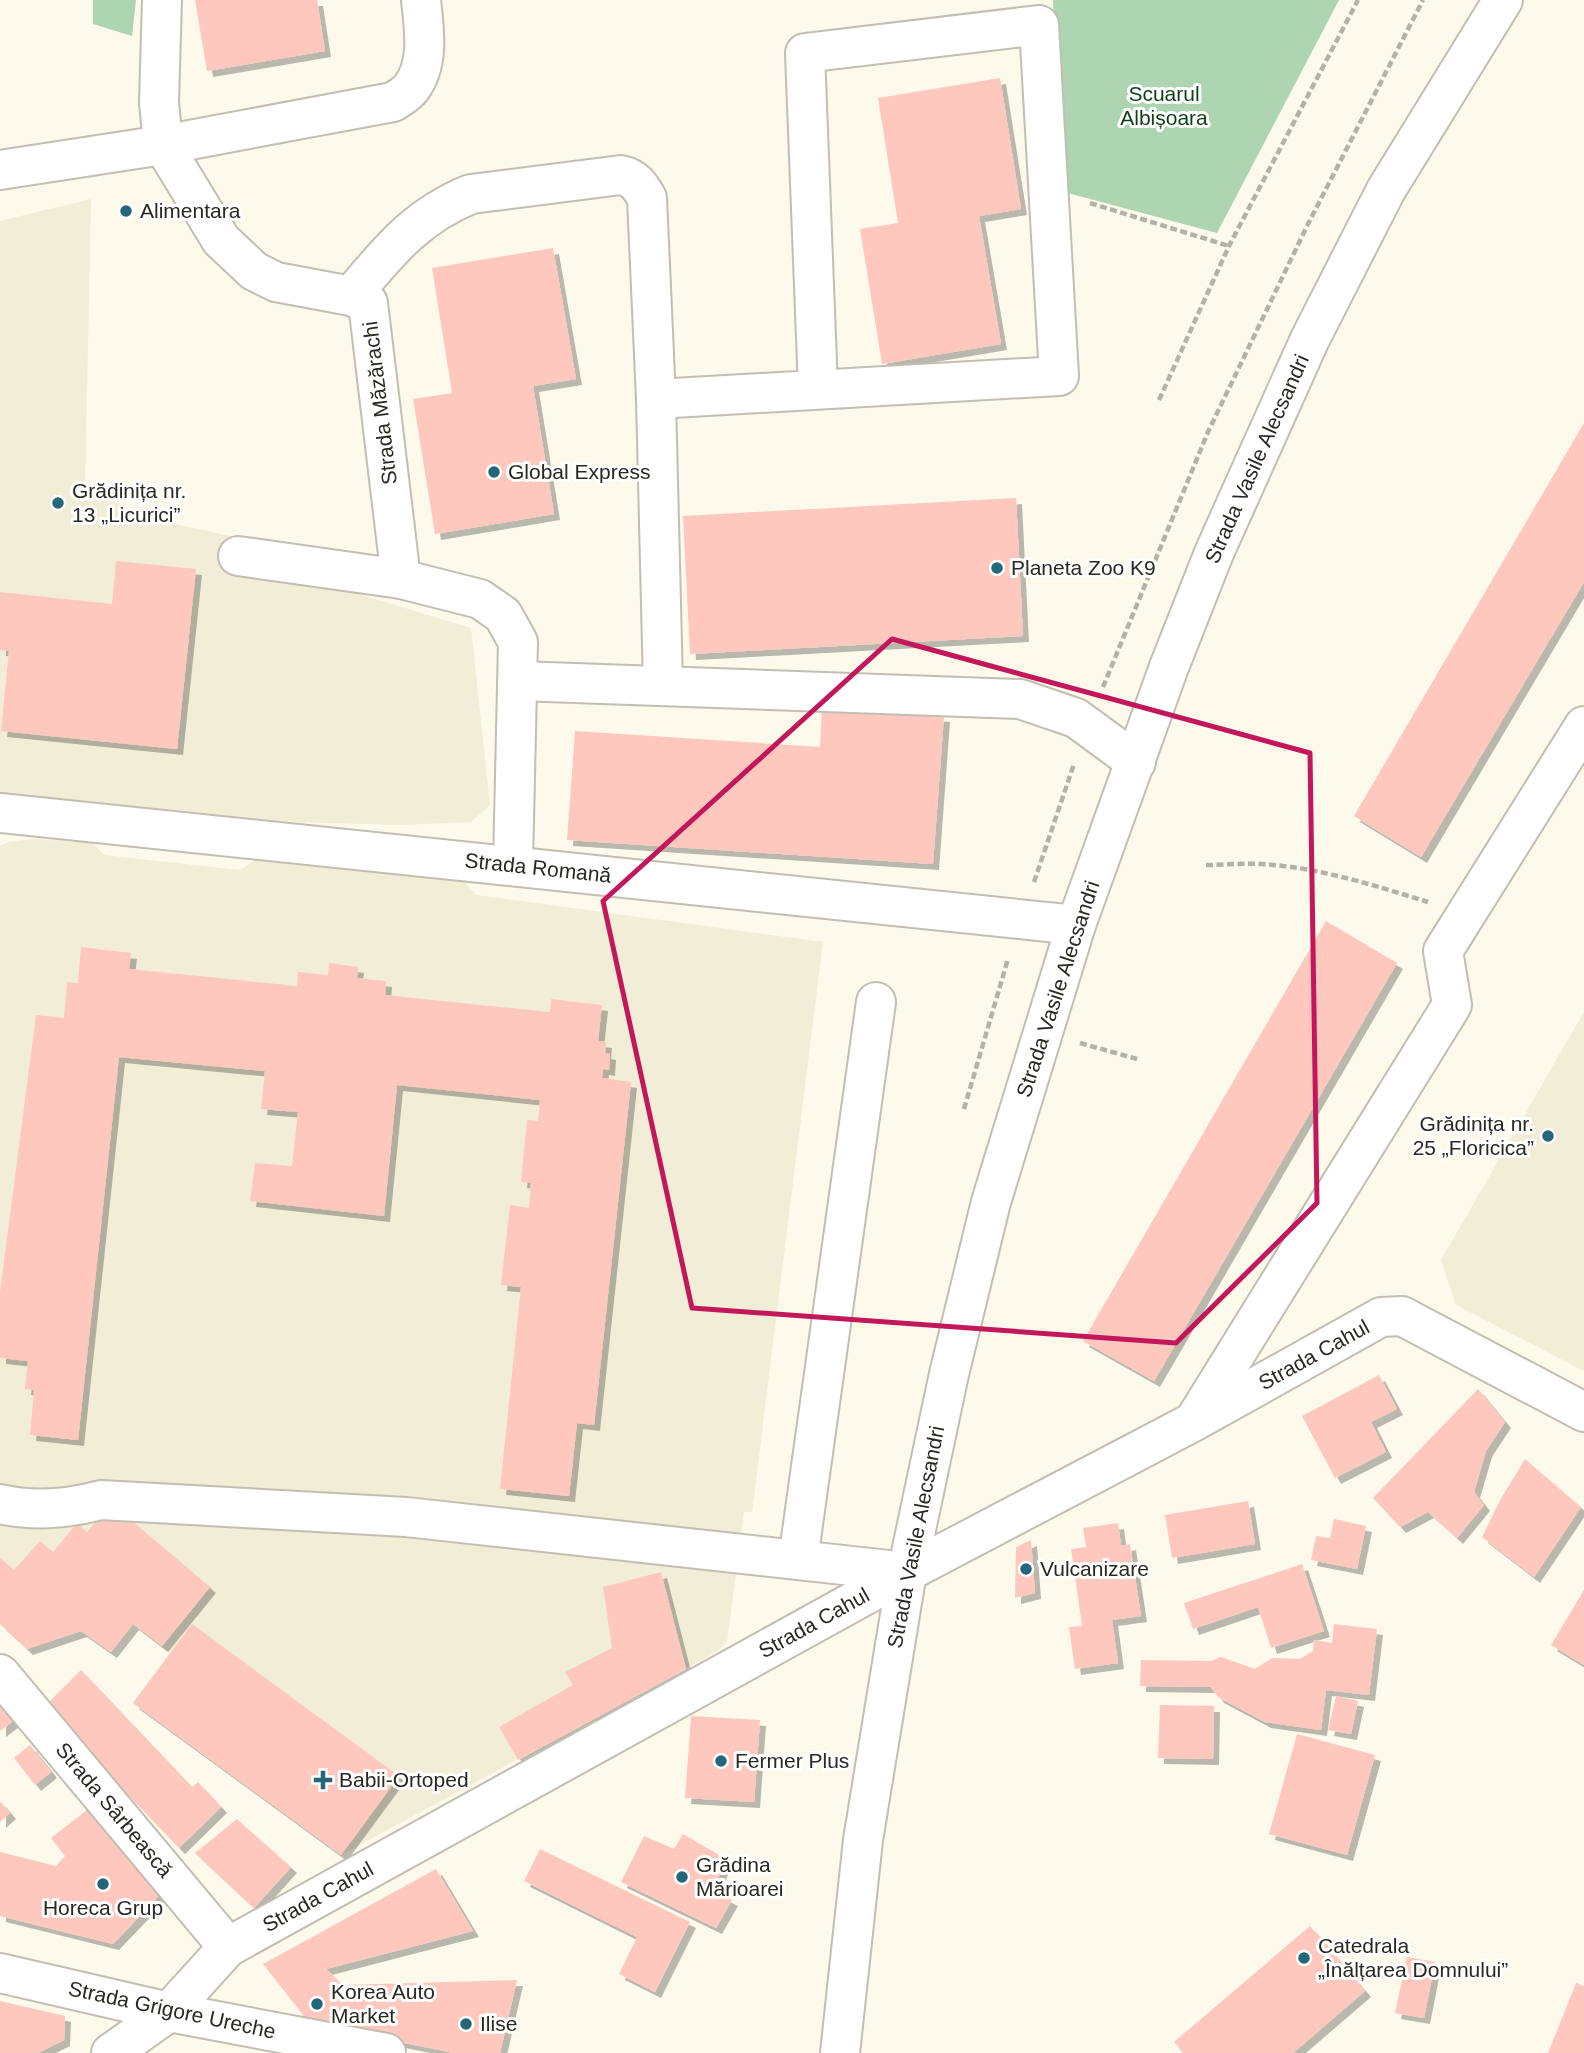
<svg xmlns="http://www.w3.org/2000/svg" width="1584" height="2053" font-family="Helvetica,sans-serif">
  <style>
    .built { fill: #f2edd7 }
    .green { fill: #add5b1 }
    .building { fill: #ffc8bf; filter: url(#shadow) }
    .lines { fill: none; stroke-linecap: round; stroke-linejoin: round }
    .minor-casing { stroke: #c2beb1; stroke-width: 42 }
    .major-casing { stroke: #c2beb1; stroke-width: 42 }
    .path { stroke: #b4b1a6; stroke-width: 4.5; stroke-dasharray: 7 3.5; stroke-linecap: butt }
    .minor { stroke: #fff; stroke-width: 38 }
    .major { stroke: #fff; stroke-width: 38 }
    .marked { fill: none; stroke: #c2185b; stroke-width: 5; stroke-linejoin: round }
    .poi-dot { fill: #25667a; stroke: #fff; stroke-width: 2.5 }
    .labels { text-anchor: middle; stroke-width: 6; stroke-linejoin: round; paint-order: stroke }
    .park-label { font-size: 21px; fill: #0e3e18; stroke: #fff }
    .poi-label { font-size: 21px; fill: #292822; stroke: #fff; text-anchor: start }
    .street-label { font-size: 21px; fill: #292822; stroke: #fff }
  </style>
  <defs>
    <filter id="shadow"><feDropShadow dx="6" dy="6" stdDeviation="0" flood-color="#0004"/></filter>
  </defs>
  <rect width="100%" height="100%" fill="#fdf9eb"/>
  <g class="built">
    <path d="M91 199 85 487 146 518 328 557 326 584 471 628 490 805 471 822 398 825 295 822 0 794V221Z"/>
    <path d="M34 839 93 843 104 855 240 870 257 859 461 878 476 895 823 942 752 1512H744L727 1642 716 1652 341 1855 133 1703 170 1653 133 1624 111 1652 81 1631 27 1649 0 1624V846L8 842Z"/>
    <path d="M1584 1012V1371L1456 1305 1441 1260Z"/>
  </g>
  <g class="green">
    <path d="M93 0H136L132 36 93 24Z"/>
    <path d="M1053 0H1339L1217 233 1064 192Z"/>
  </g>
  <g class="building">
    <path d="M195 0H317L325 51 207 71Z"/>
    <path d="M1000 78 1021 209 979 216 1001 344 882 364 860 229 898 223 878 98Z"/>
    <path d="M553 248 576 379 533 386 554 514 435 534 413 399 452 393 432 268Z"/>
    <path d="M1584 423V582L1421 857 1354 816Z"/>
    <path d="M1016 498 1023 636 690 654 683 516Z"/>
    <path d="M116 561 196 569 177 749 1 731 9 651 0 650V592L112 604Z"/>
    <path d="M822 707 944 716 933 864 567 840 575 731 820 747Z"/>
    <path d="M1326 921 1397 963 1154 1381 1083 1341Z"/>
    <path d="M81 947 131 953 129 969 297 986 298 972 328 975 329 963 358 967 357 978 386 981 385 995 550 1012 551 999 602 1005 598 1041 606 1042 605 1053 610 1054 609 1070 603 1069 602 1078 631 1082 594 1425 577 1423 569 1496 500 1489 521 1287 501 1285 510 1205 529 1208 531 1183 521 1182 527 1120 538 1121 540 1100 397 1085 384 1216 250 1201 255 1163 292 1166 298 1112 261 1109 265 1071 119 1057 78 1440 30 1435 34 1390 25 1389 28 1361 0 1358V1292L36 1015 64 1018 67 982 78 983Z"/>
    <path d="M1379 1375 1397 1409 1371 1422 1386 1452 1335 1478 1302 1416Z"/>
    <path d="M1478 1389 1505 1422 1486 1451 1474 1492 1484 1505 1457 1538 1428 1512 1400 1527 1373 1498Z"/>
    <path d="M1525 1459 1581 1507 1534 1577 1482 1537 1499 1502Z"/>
    <path d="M1248 1501 1255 1544 1172 1558 1165 1515Z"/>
    <path d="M111 1503 210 1587 162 1646 133 1624 111 1652 81 1631 27 1649 0 1624V1558L14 1570 40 1541 53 1552 77 1523 87 1532Z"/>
    <path d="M1334 1519 1366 1526 1357 1569 1311 1560 1316 1536 1330 1538Z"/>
    <path d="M1118 1523 1121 1546 1130 1544 1141 1616 1112 1620 1118 1663 1075 1669 1069 1627 1082 1626 1071 1549 1086 1547 1083 1528Z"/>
    <path d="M1031 1540 1035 1593 1015 1598 1016 1547Z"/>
    <path d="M1302 1564 1324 1631 1271 1648 1258 1607 1193 1629 1184 1603Z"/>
    <path d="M661 1572 686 1669 518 1760 499 1727 573 1685 565 1672 612 1648 603 1587Z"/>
    <path d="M1584 1590V1665L1551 1645Z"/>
    <path d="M192 1624 399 1776 341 1855 133 1703Z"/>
    <path d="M1334 1624 1377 1629 1369 1695 1326 1690 1321 1730 1265 1722 1218 1697 1211 1687 1140 1686 1141 1660 1211 1661 1221 1657 1255 1669 1272 1658 1300 1659 1313 1651 1314 1640 1332 1643Z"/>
    <path d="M81 1670 192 1787 198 1782 221 1807 179 1848 44 1707Z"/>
    <path d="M0 1696 17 1718 0 1731Z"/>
    <path d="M1336 1696 1358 1701 1351 1734 1328 1730Z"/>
    <path d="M1160 1705 1214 1706 1213 1759 1158 1758Z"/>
    <path d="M691 1716 760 1720 754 1802 685 1798Z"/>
    <path d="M1297 1734 1375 1755 1347 1855 1269 1834Z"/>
    <path d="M30 1745 51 1772 35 1785 14 1758Z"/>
    <path d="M0 1801 10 1813 0 1822Z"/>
    <path d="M91 1807 158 1897 113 1944 0 1916V1852L56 1866 65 1856 51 1838Z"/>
    <path d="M237 1819 291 1867 254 1908 195 1853Z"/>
    <path d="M683 1834 726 1859 713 1891 732 1900 716 1928 621 1882 644 1836 674 1849Z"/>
    <path d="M540 1849 690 1922 655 1992 619 1974 637 1937 524 1881Z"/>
    <path d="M436 1869 473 1931 326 1969 343 1985 517 1980 500 2053H454L310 2024 263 1964Z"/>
    <path d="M1310 1926 1365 1991 1293 2053H1183L1174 2042Z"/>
    <path d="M1407 1957 1435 1962 1424 2018 1395 2013Z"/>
    <path d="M1576 1983 1584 1986V2053H1548Z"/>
    <path d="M0 2001 65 2016 64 2040 38 2053H0Z"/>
  </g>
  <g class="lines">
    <defs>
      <g id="minor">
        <path d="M162 0 159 102 163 145 221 240 254 271 276 282 351 296 368 303 401 579 480 599 503 615 518 642 513 865"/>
        <path d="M0 170 163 145 393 102C399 98 407 94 411 88 430 64 424 28 421 0"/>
        <path d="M351 296C388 252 416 216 471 194L621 175C635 178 640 186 647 198L656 399 663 686"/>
        <path d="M656 399 1059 376 1039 25 805 53 818 389"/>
        <path d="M238 556 401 579"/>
        <path d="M518 681 1020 699 1076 718 1136 762"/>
        <path d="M0 813 1076 925"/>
        <path d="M1194 1421 1452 1005 1443 951 1584 726"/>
        <path d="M0 1504C35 1512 67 1509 101 1500L406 1517 907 1572"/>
        <path d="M798 1560 876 1002"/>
        <path d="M0 1674 228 1947"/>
        <path d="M0 1973 169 2012 386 2053"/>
        <path d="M111 2053 169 2012 228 1947 907 1572 1193 1422 1381 1317 1402 1316 1584 1412"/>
      </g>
      <path id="major" d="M840 2053 863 1840 907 1572 949 1374 991 1202 1076 925 1169 667 1214 553 1310 339 1386 190 1503 0"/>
    </defs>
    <use href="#minor" class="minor-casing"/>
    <use href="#major" class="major-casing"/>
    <g class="path">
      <path d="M1090 203 1229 246"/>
      <path d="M1159 400 1229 246 1358 0"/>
      <path d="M1103 687 1208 432 1307 226 1423 0"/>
      <path d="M1206 865C1224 865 1242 863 1260 864 1318 867 1373 885 1428 902"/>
      <path d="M1034 882 1074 764"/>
      <path d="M1080 1043 1137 1059"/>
      <path d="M964 1109 1008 959"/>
    </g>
    <use href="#minor" class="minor"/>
    <use href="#major" class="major"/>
  </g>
  <path class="marked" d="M892 639 1310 753 1317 1203 1176 1343 692 1308 603 901Z"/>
  <g class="poi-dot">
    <circle cx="126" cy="211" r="7"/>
    <circle cx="494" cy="472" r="7"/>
    <circle cx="58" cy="503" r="7"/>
    <circle cx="997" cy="568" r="7"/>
    <circle cx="1548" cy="1136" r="7"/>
    <circle cx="1026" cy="1569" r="7"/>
    <circle cx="721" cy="1761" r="7"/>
    <path d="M319.5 1769.5h7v7h7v7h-7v7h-7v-7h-7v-7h7z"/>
    <circle cx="682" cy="1877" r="7"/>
    <circle cx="103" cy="1884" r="7"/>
    <circle cx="1304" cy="1958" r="7"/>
    <circle cx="317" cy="2004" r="7"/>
    <circle cx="466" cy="2024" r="7"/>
  </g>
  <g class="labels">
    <g class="park-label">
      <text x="1164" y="101">Scuarul<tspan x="1164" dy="24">Albișoara</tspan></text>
    </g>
    <g class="poi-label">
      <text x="140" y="218">Alimentara</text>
      <text x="508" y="479">Global Express</text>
      <text x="72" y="498">Grădinița nr.<tspan x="72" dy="24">13 „Licurici”</tspan></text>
      <text x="1011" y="575">Planeta Zoo K9</text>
      <text x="1534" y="1131" text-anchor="end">Grădinița nr.<tspan x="1534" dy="24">25 „Floricica”</tspan></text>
      <text x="1040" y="1576">Vulcanizare</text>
      <text x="735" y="1768">Fermer Plus</text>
      <text x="339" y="1787">Babii-Ortoped</text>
      <text x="696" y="1872">Grădina<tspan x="696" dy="24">Mărioarei</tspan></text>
      <text x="103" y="1915" text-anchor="middle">Horeca Grup</text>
      <text x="1318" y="1953">Catedrala<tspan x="1318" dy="24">„Înălțarea Domnului”</tspan></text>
      <text x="331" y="1999">Korea Auto<tspan x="331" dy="24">Market</tspan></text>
      <text x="480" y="2031">Ilise</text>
    </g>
    <g class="street-label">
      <text transform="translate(380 403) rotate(-97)" y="7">Strada Măzărachi</text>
      <text transform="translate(1257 459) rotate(-66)" y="7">Strada Vasile Alecsandri</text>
      <text transform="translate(538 868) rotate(6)" y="7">Strada Romană</text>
      <text transform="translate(1058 989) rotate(-72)" y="7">Strada Vasile Alecsandri</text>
      <text transform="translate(1314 1355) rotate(-29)" y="7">Strada Cahul</text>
      <text transform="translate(916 1537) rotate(-79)" y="7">Strada Vasile Alecsandri</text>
      <text transform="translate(814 1623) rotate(-29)" y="7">Strada Cahul</text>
      <text transform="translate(114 1810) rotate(50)" y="7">Strada Sârbească</text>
      <text transform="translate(318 1897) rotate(-29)" y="7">Strada Cahul</text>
      <text transform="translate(172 2010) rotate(12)" y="7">Strada Grigore Ureche</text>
    </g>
  </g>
</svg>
